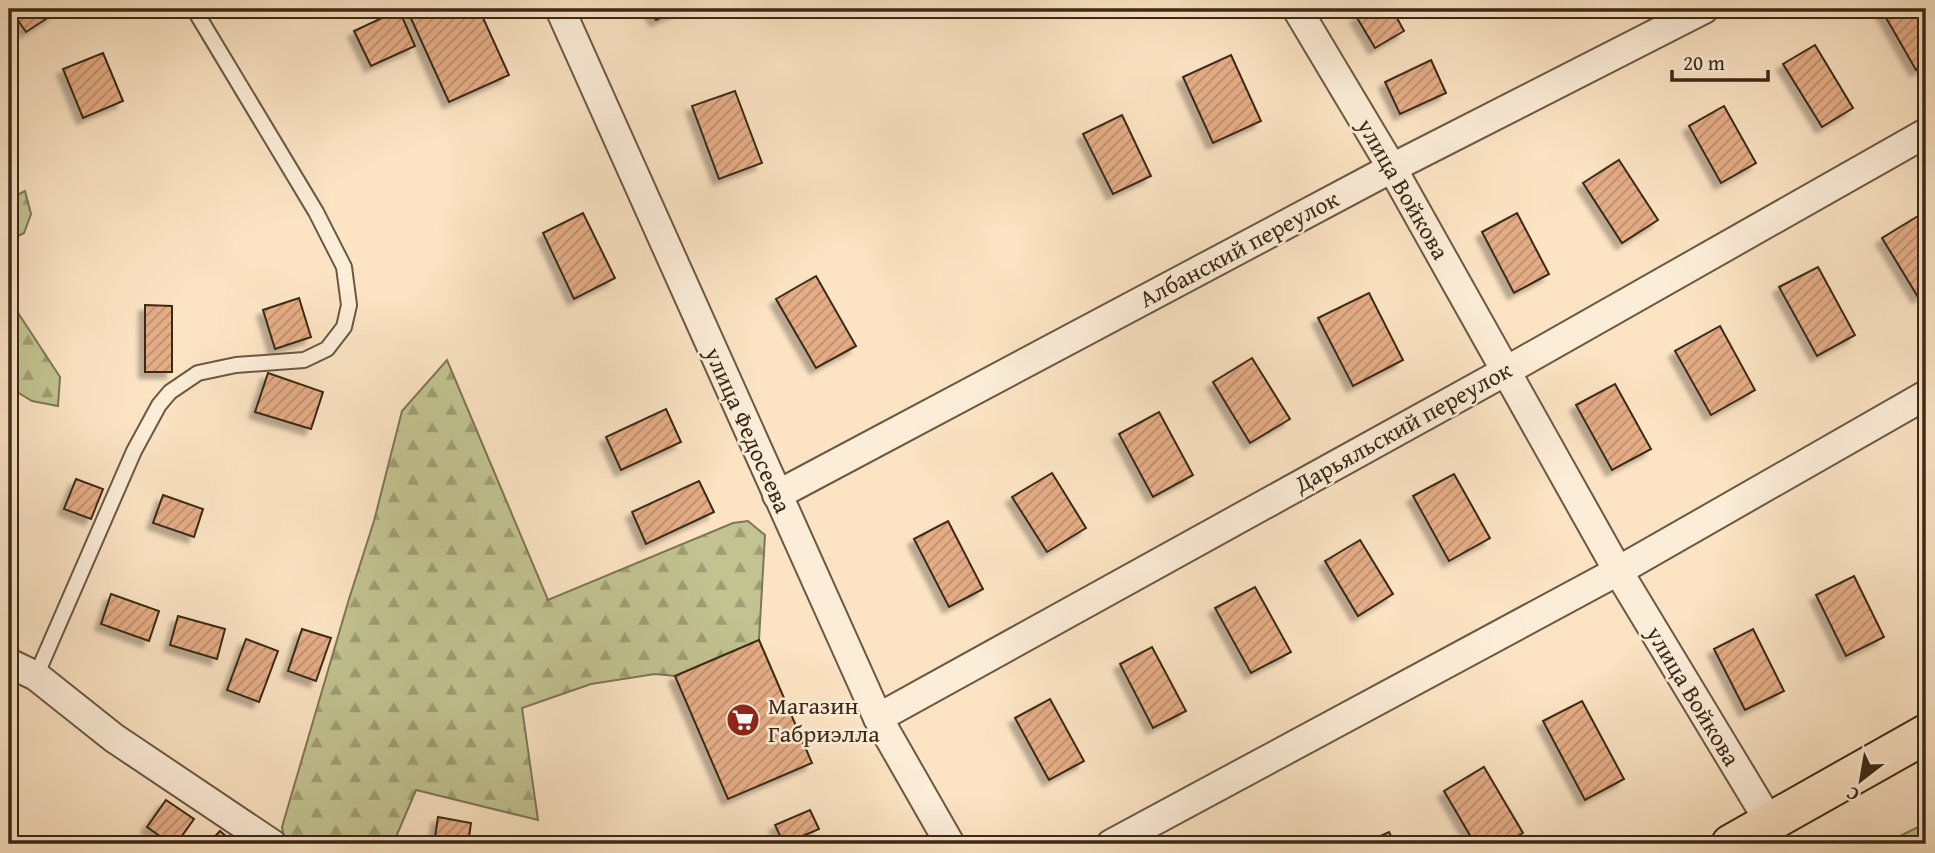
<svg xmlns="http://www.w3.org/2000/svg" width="1935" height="853" font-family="'Gentium Book Plus',serif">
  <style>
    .grass { fill: #c2c391; stroke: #7e7654; stroke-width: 2 }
    .forest { fill: url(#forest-firs); stroke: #7e7654; stroke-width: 2 }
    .building { fill: url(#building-hatch); stroke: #3b2917; stroke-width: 2; filter: url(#shadow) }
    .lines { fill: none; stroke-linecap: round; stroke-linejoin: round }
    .service-casing { stroke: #6b5842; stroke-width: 18 }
    .minor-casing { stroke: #6b5842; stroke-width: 32 }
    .primary-casing { stroke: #3b2917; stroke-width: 42 }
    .service { stroke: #fcedd8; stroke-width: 14 }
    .minor { stroke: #fcedd8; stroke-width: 28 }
    .primary { stroke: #fbe3c3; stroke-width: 38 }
    .labels { text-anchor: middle; stroke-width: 5; stroke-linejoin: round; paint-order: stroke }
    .street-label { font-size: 24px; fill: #3b2917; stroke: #fcedd8 }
    .poi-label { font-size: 24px; fill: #3b2917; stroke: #fcedd8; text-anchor: start }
  </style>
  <defs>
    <pattern id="forest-firs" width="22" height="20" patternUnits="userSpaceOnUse" patternTransform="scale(1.75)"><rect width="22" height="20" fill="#c2c391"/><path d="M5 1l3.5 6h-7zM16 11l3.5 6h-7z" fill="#9f9e75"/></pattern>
    <pattern id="building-hatch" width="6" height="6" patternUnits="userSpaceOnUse" patternTransform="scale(1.75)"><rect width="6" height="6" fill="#e5ad86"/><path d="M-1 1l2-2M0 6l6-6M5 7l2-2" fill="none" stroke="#bb8d6d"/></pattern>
    <filter id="shadow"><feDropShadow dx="-6" dy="6" stdDeviation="2" flood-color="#0004"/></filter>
  </defs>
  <rect width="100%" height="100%" fill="#fbe3c3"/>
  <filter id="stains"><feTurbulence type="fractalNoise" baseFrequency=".00286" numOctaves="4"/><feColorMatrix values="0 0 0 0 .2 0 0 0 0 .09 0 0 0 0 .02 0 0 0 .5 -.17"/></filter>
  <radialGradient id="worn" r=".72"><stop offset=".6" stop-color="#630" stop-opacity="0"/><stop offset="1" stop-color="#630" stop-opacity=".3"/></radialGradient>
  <path class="grass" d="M1926 823V844H1884Z"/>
  <g class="forest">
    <path d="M25 191 31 214 24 233 9 241V199Z"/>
    <path d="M9 299 60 377 58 406 32 401 9 387Z"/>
    <path d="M447 360 548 600 733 523 748 521 765 535 759 640 675 676 655 674 591 684 522 708 538 820 416 790 393 844H285L282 827 349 599 374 521 402 411Z"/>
  </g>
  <g class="building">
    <path d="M10 9H52L55 13 26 32Z"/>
    <path d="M421 9H479L509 75 449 102 409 14Z"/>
    <path d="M650 9H681L656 20Z"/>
    <path d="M1368 9H1392L1404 31 1375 48 1356 16Z"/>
    <path d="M1881 9H1926V65L1916 70Z"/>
    <path d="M399 10 415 46 371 66 354 31Z"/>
    <path d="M1815 45 1853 108 1822 127 1783 64Z"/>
    <path d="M103 53 123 101 83 118 63 69Z"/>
    <path d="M1231 55 1261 121 1213 143 1183 77Z"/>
    <path d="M1431 60 1446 93 1400 114 1385 82Z"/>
    <path d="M735 91 762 163 719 179 692 106Z"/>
    <path d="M1724 106 1756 163 1721 183 1689 126Z"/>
    <path d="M1122 115 1151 176 1113 194 1083 134Z"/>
    <path d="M1619 160 1658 220 1622 243 1583 183Z"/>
    <path d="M583 213 615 278 574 299 543 233Z"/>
    <path d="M1517 213 1549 274 1514 293 1482 232Z"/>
    <path d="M1918 216 1926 229V292L1918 297 1882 238Z"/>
    <path d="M1818 267 1855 335 1817 356 1779 287Z"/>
    <path d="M816 276 856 346 816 368 776 299Z"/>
    <path d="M1369 293 1403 360 1353 386 1318 318Z"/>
    <path d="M299 298 311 337 275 349 263 310Z"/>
    <path d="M145 305 172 306V372H145Z"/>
    <path d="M1720 326 1755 390 1711 415 1675 351Z"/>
    <path d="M1252 358 1290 419 1250 443 1213 382Z"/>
    <path d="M268 373 323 392 311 429 255 412Z"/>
    <path d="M1615 384 1651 449 1612 470 1576 405Z"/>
    <path d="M666 409 681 442 621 470 606 437Z"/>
    <path d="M1159 412 1193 475 1153 497 1119 434Z"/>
    <path d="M1052 473 1086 528 1047 552 1012 497Z"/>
    <path d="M1454 474 1490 538 1449 561 1413 496Z"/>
    <path d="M76 479 103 489 91 519 64 509Z"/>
    <path d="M699 481 714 512 646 544 632 512Z"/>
    <path d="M163 495 203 509 194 537 153 523Z"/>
    <path d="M948 521 983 589 949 607 914 539Z"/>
    <path d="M1360 540 1393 594 1358 616 1325 561Z"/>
    <path d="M1854 576 1884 637 1846 656 1816 595Z"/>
    <path d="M1255 587 1291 652 1251 673 1215 608Z"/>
    <path d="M111 594 159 611 149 641 101 624Z"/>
    <path d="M178 616 225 629 217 659 170 645Z"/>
    <path d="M302 629 331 638 316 681 288 671Z"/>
    <path d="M1753 629 1784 691 1745 710 1714 649Z"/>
    <path d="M246 639 278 651 259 702 227 690Z"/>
    <path d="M759 640 812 763 728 799 675 676Z"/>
    <path d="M1152 647 1186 711 1153 728 1120 664Z"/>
    <path d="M1050 699 1084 761 1049 780 1015 718Z"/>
    <path d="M1582 701 1624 779 1585 800 1543 721Z"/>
    <path d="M1484 767 1523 833 1504 844H1475L1444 791Z"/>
    <path d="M166 800 194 819 176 844H171L147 827Z"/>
    <path d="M810 810 819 829 784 844 775 825Z"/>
    <path d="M438 817 471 823 468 844H434Z"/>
    <path d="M220 831 235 844H208Z"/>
    <path d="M1389 832 1395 844H1363Z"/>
  </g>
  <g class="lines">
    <defs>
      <path id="service" d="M36 676 134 451 159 405 170 392 198 373 236 365 304 360 327 349 344 327 349 305 344 267 316 212 194 9"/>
      <g id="minor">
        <path d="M560 9 878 718 950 844"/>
        <path d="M1297 9 1392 168 1618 571 1769 821"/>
        <path d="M777 495 1392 168 1704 9"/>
        <path d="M9 663 36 676 114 738 272 844"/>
        <path d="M878 718 1506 371 1926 133"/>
        <path d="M1111 844 1618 571 1926 395"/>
      </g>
      <path id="primary" d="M1731 844 1926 734"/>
    </defs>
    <use href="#service" class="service-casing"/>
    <use href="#minor" class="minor-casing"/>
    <use href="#primary" class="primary-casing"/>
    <use href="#service" class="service"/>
    <use href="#minor" class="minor"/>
    <use href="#primary" class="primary"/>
  </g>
  <defs>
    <symbol id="supermarket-disc" viewBox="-11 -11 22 22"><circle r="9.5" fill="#8f2418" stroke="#fcedd8"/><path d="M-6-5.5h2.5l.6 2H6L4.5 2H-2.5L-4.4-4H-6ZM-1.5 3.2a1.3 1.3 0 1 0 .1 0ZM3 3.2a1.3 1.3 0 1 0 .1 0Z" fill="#fff"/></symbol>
  </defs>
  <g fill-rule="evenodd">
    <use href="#supermarket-disc" x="724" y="701" width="38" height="38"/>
  </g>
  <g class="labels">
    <g class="street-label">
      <text transform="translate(1403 189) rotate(60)" y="8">улица Войкова</text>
      <text transform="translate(1239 249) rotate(-28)" y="8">Албанский переулок</text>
      <text transform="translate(1403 427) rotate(-29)" y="8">Дарьяльский переулок</text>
      <text transform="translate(748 430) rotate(66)" y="8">улица Федосеева</text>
      <text transform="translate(1693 696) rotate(59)" y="8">улица Войкова</text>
    </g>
    <g class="poi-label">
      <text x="768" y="714">Магазин<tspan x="768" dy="28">Габриэлла</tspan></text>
    </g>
  </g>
  <rect width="1935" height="853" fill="none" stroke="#fbe3c3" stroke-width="35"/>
  <rect x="10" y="10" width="1914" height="832" fill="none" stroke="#3b2917" stroke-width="3.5"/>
  <rect x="18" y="18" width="1900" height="818" fill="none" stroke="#3b2917" stroke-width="2"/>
  <g transform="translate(1861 780) rotate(211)" stroke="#fcedd8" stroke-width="5" paint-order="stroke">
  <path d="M0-5L12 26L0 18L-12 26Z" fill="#3b2917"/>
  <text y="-10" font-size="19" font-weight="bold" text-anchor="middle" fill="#3b2917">С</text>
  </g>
  <path d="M1672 70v10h96v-10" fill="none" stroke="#3b2917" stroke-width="3.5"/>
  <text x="1683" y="70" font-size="21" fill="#3b2917" stroke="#fcedd8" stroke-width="5" paint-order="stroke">20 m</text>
  <rect width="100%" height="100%" filter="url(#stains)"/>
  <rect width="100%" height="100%" fill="url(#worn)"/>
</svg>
